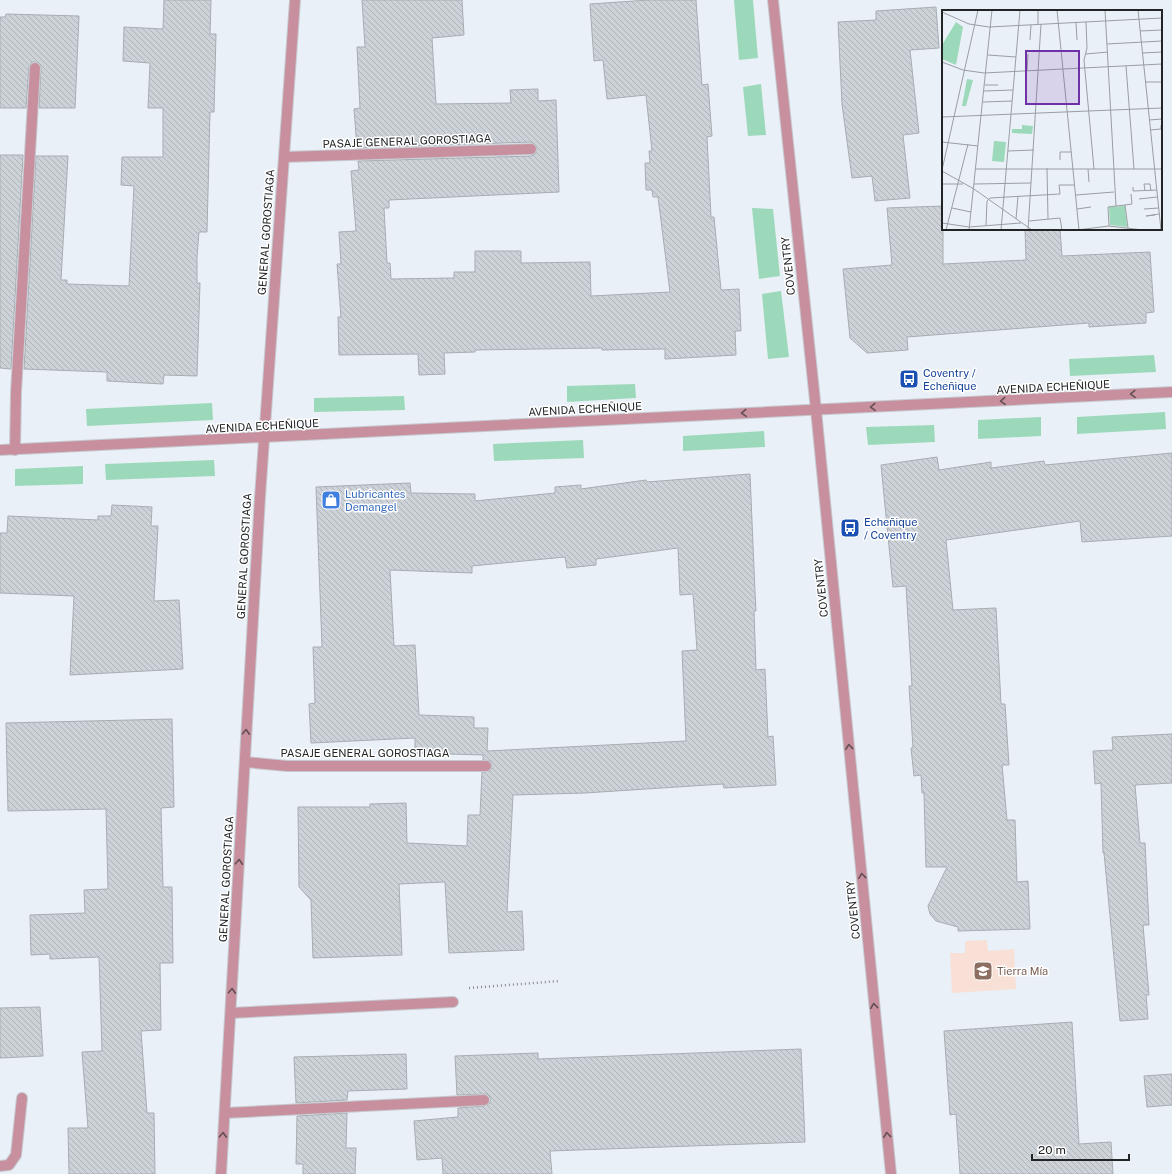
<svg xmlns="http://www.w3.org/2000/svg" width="1172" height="1174" font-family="'Public Sans',sans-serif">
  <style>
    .education { fill: #f8e0d6 }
    .grass { fill: #9cd9ba }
    .building { fill: url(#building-back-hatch); stroke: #a7adb3; fill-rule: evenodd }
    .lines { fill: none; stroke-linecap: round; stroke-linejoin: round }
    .service-casing { stroke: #c6cbd1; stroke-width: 12 }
    .minor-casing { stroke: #c6cbd1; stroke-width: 12 }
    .tertiary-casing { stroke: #c6cbd1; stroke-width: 12 }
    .path { stroke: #868a8e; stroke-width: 2.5; stroke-dasharray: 1 3; stroke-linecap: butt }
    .service { stroke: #c8909e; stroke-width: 10 }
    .minor { stroke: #c8909e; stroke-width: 10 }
    .tertiary { stroke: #c8909e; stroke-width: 10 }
    .oneway { stroke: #644f56 }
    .labels { text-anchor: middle; stroke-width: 3; stroke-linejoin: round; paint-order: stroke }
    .street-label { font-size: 11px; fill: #222426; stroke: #fff }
    .transit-label { font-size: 11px; fill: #164399; stroke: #fff; text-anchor: start }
    .shop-label { font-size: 11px; fill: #366cbe; stroke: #fff; text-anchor: start }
    .education-label { font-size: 11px; fill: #785e54; stroke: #fff; text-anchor: start }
    .inset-road { fill: none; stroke: #9a9ea3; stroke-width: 1 }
    .view { fill: #6f31a6; fill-opacity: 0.15; stroke: #6f31a6; stroke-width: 2 }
    .inset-edge { fill: none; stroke: #222426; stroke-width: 2 }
  </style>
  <defs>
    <pattern id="building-back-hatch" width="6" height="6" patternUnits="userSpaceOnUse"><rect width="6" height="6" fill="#ccd2d8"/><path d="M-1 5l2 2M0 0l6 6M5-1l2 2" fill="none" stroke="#afb4b9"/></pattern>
  </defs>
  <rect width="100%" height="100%" fill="#eaf0f7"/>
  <path class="education" d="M987 940 988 951 1014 949 1016 989 952 993 950 953H965V941Z"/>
  <g class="grass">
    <path d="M734 0H753L758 58 739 60Z"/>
    <path d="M761 84 766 135 748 136 743 87Z"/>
    <path d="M752 208 773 209 780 276 759 279Z"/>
    <path d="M781 291 789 357 768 359 762 294Z"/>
    <path d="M1154 355 1156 372 1070 376 1069 359Z"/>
    <path d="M635 384 636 398 567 402V386Z"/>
    <path d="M404 396 405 410 314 412V398Z"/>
    <path d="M212 403 213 420 87 426 86 409Z"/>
    <path d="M1165 412 1166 429 1077 434V417Z"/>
    <path d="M1041 417V436L978 439V420Z"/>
    <path d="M934 425 935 442 868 445 866 427Z"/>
    <path d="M764 431 765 447 683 451V436Z"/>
    <path d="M583 440 584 458 494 461 493 444Z"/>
    <path d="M214 460 215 476 106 480 105 464Z"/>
    <path d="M83 466V484L15 486V469Z"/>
  </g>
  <g class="building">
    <path d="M164 0H211L210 34H216L214 112H210L207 232H199L197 257V283H200L197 376 164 375 163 384 107 381V372L24 369 36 156H68L61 280H67V284L129 286 134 186 121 185 122 157H163V108H148L150 63 123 61 124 27 163 29Z"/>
    <path d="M362 0H462L464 35 432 38 436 104 511 103 510 90 538 89V101L556 100 559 192 389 200V208H384L387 263H390L391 279 454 278V272H475V251H521V263L590 262 591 296 670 292 658 197H653L652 190H646L645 163H650L649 151H652L646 95 607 99 603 60 594 61 590 4 649 0H696L702 85 708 84 712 136 707 137 711 217H714L721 290 739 289 741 331H735L736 355 665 359V349L602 350V348L475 350V352L444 353 445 374 419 375 418 354 339 355 338 317H341L337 264H341L339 232 356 231 351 171 359 170 358 161 531 156 535 154 537 149 536 145 531 142 357 148 354 109 360 108 357 47H365Z"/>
    <path d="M936 7 939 48 910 50 919 133 903 135 910 198 875 201 872 176 852 178 842 104 838 22 876 20V11Z"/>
    <path d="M6 14 79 16 75 108H39L41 68 39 63 35 62H32L29 67 26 108H0V17H5Z"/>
    <path d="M0 155H23L11 369 0 368Z"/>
    <path d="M943 206V264L1026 260 1025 229H1060L1062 256 1150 252 1154 312 1146 313V323L1089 327V323L907 337 908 350 867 353 850 338 843 269 892 265 887 208Z"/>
    <path d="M1172 453V536L1082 542 1080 521 946 540 953 610 996 608 1001 704H1005L1009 765H1002L1007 820H1015L1017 882 1028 881 1030 929 958 931V927L936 921 930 914 928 906 947 867H926L924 793H922L921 775 914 776 911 748H913L909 686H912L906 586 893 587 881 465 937 457 939 470 991 462V468L1044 461 1045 465Z"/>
    <path d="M750 474 755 592 756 611H754L756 670 765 669 768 737 773 736 776 785 724 788 723 784 585 793 513 795 507 912 522 911 524 950 449 953 445 882 399 884 402 955 313 958 311 900 299 887 298 807H370V804L406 803 407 843 467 846 468 815H480L482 772 490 771 492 766 490 761 483 760V755L415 753V738L311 743 309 704 315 703 313 647H322L316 487 410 483 411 493 475 494V501L555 493V487L581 485V489L646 480 647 482ZM678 548 680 595 693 594 697 650 682 651 686 741 487 751 488 728H474V717L419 715 415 645 394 646 390 570 472 573V566L565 557 567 568 596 565V559Z"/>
    <path d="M112 505 152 507 151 526H158L154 601 179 600 183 669 70 675 74 596 0 593V533H7L8 516 98 520V516H111Z"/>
    <path d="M172 719 174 807 161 808 163 887H172L173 963H160L161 1030 141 1031 147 1113H154L155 1174H69L68 1128H88L82 1052 102 1051 99 957 50 959V954L31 955 30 915 85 913 84 890 108 889 106 809 8 811 6 723Z"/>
    <path d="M1172 734V783L1135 785 1140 843H1145L1149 925H1143L1149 995H1146L1148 1019 1120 1021 1104 853H1103L1101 783 1095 784 1093 751 1113 750 1112 737Z"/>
    <path d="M40 1007 43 1056 0 1058V1008Z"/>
    <path d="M1072 1022 1079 1144 1111 1142 1113 1174H960L956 1114 950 1115 944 1031Z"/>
    <path d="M801 1049 805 1142 550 1151 552 1174H443L442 1158 417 1160 414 1121 458 1117V1108L484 1106 490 1103V1097L487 1094 457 1095 455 1056 538 1053V1059Z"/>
    <path d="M406 1054 407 1089 348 1091 347 1100 296 1103 294 1057Z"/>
    <path d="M1172 1074V1105L1147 1107 1144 1076Z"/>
    <path d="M347 1113 346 1148H356L355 1174H303V1164H296L297 1116Z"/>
  </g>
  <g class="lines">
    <defs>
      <g id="service">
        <path d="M231 1013 453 1002"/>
        <path d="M0 1166 9 1165 16 1155 22 1098"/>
      </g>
      <g id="minor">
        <path d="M284 157 531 149"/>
        <path d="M15 450 16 392 35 68"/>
        <path d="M245 762 287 766H486"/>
        <path d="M225 1113 484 1100"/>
        <path d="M221 1174 260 497 295 0"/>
      </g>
      <g id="tertiary">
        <path d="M773 0 816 410 891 1174"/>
        <path d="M0 450 1172 392"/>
      </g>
    </defs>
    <use href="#service" class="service-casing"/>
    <use href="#minor" class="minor-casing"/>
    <use href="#tertiary" class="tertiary-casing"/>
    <path class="path" d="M469 988 560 981"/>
    <use href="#service" class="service"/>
    <use href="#minor" class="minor"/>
    <use href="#tertiary" class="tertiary"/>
  </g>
  <defs><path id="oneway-chevron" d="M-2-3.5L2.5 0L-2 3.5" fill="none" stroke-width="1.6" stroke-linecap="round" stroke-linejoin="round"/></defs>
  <g class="oneway">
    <use href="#oneway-chevron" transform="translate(1133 394) rotate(177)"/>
    <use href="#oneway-chevron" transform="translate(1003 401) rotate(177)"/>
    <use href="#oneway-chevron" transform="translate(873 407) rotate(178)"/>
    <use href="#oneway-chevron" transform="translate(744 413) rotate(177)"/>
    <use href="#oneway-chevron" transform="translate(246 732) rotate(-87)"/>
    <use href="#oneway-chevron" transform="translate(849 747) rotate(-96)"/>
    <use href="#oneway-chevron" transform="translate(239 862) rotate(-87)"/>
    <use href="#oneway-chevron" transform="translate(862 876) rotate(-96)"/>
    <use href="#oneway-chevron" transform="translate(232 991) rotate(-87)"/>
    <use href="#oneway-chevron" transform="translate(874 1006) rotate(-96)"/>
    <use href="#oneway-chevron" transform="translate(223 1135) rotate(-87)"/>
    <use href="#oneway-chevron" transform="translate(887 1135) rotate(-96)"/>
  </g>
  <defs>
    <symbol id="bus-square" viewBox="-11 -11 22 22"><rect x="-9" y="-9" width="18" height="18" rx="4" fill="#1a4fb4" stroke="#fff"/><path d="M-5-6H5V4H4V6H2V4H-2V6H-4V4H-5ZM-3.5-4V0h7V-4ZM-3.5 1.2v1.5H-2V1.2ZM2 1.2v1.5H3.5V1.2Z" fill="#fff"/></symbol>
    <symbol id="shop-square" viewBox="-11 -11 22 22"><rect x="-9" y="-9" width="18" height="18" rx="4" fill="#3f7fe0" stroke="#fff"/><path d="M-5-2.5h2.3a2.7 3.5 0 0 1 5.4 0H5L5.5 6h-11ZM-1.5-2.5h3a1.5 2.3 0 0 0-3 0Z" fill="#fff"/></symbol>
    <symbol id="school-square" viewBox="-11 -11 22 22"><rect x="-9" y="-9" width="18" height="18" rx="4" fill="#8d6e63" stroke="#fff"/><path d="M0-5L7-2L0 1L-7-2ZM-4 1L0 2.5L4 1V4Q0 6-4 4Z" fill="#fff"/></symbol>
  </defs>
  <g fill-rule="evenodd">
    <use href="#bus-square" x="898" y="368" width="22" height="22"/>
    <use href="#shop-square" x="320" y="489" width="22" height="22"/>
    <use href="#bus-square" x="839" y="517" width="22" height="22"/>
    <use href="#school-square" x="972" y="960" width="22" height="22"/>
  </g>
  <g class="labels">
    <g class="street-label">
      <text transform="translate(407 141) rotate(-2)" y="4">PASAJE GENERAL GOROSTIAGA</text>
      <text transform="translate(266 232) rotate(-86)" y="4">GENERAL GOROSTIAGA</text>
      <text transform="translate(788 266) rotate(-96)" y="4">COVENTRY</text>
      <text transform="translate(1053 387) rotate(-3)" y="4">AVENIDA ECHEÑIQUE</text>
      <text transform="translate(585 409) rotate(-3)" y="4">AVENIDA ECHEÑIQUE</text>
      <text transform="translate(262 426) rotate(-3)" y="4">AVENIDA ECHEÑIQUE</text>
      <text transform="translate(244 556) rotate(-87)" y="4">GENERAL GOROSTIAGA</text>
      <text transform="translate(821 588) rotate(-96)" y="4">COVENTRY</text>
      <text x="365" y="757">PASAJE GENERAL GOROSTIAGA</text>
      <text transform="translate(226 879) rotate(-87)" y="4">GENERAL GOROSTIAGA</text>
      <text transform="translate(853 910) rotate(-96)" y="4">COVENTRY</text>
    </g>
    <g class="transit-label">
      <text x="923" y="377">Coventry /<tspan x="923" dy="13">Echeñique</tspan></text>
      <text x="864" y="526">Echeñique<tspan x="864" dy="13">/ Coventry</tspan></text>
    </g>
    <g class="shop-label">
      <text x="345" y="498">Lubricantes<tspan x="345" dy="13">Demangel</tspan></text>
    </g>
    <g class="education-label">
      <text x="997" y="975">Tierra Mía</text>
    </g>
  </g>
  <g transform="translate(942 10)">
    <rect width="220" height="220" fill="#eaf0f7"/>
    <path d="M52 131 64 132 62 152 50 151Z" fill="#9cd9ba"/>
    <path d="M14 12 21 17 14 55 0 49V35ZM80 115 91 116 90 124 70 123V119H80ZM183 196 185 217 168 215 167 197Z" fill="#9cd9ba"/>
    <path d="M25 69 31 70 24 96H20Z" fill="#9cd9ba"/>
    <path class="inset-road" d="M96 0V14M115 0 137 220M163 0 174 196M196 0 219 220M0 2 27 14 47 17 220 8M134 12 135 30M144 12 145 38 142 50 152 159M198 21 220 20M88 30 89 15M165 34 220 31M200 43 220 42M144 44 166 42M46 45 74 47M0 52 21 60 42 63 220 54M184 56 192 159M85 61 86 44M203 72H220M43 75H56M42 81 71 80M41 92 70 91M0 107 220 98M207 110 220 109M208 120 219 119V115M0 132 36 136M66 141 92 140M118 150V142H129M105 158 106 209M34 159H220M146 159 147 172M0 160 36 0M0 161 32 179 90 220M0 174H21M32 174 89 173M191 177V181L215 180M203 181 202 174H208L209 181M134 185 172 182M197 189 215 187M183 195 190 194 189 184M166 197 183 195 186 218M166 197 167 216M10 198 29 202M135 199 149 197M202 199 217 198M213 205 204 206 217 204M74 209 76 186M87 211 118 208 120 220M0 213 27 217 79 213M44 215 45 191 48 188 118 184 117 175H133M4 220 26 134M27 220 50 0M59 220 78 0M86 220 99 14M135 220 167 216 201 220"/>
    <path class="view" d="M84 41H137V94H84Z"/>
    <rect width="220" height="220" class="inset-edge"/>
  </g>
  <path d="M1032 1154v6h97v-6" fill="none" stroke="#222426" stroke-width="2"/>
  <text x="1038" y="1154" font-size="12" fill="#222426" stroke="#ffffff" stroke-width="3" paint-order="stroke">20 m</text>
</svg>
